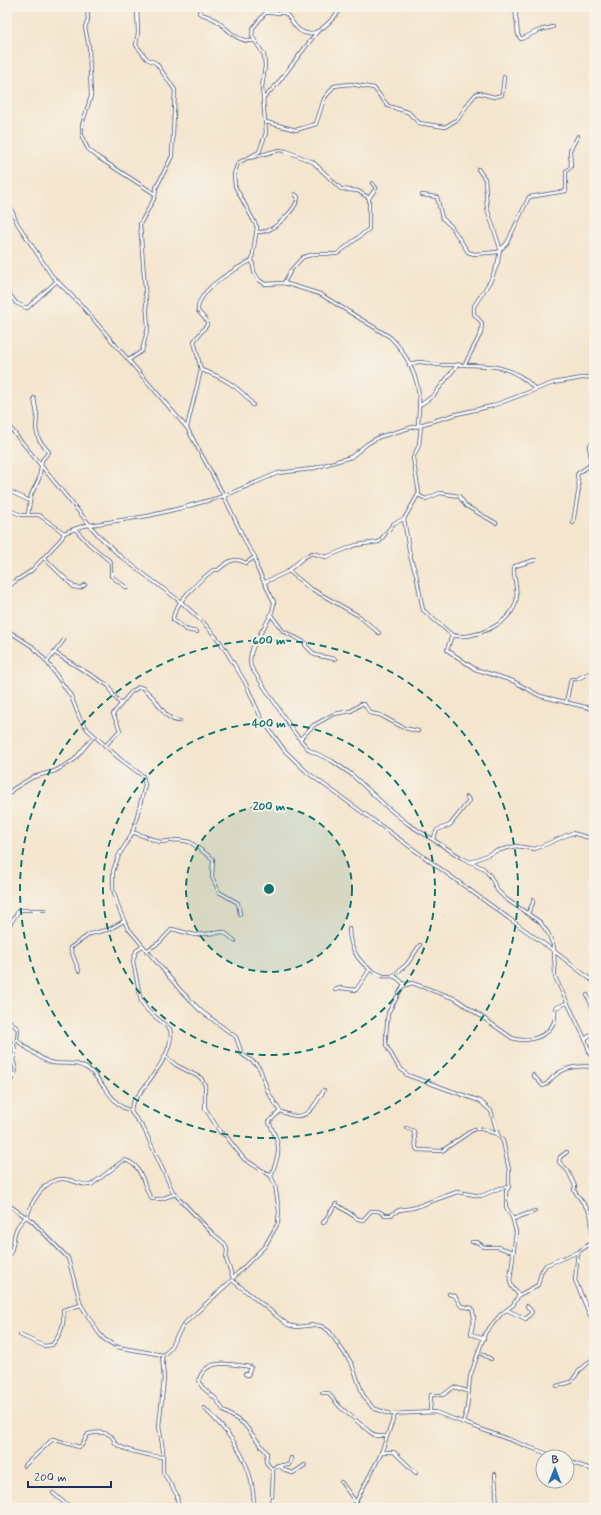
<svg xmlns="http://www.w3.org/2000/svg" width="601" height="1515" font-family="Mynerve,sans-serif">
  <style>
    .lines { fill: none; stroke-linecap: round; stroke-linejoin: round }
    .minor-casing { stroke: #3c4a6f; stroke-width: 4 }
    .minor { stroke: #fff; stroke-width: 2.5 }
    .ring { fill: none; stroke: #0f766e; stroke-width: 2; stroke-dasharray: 7 5 }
    .centre { fill: #0f766e; stroke: #f7f3e8; stroke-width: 2 }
    .ring-label { font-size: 12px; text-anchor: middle; font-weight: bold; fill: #0f766e; stroke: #f7f3e8; stroke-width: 4; stroke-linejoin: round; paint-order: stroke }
  </style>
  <rect width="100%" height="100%" fill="#f7f3e8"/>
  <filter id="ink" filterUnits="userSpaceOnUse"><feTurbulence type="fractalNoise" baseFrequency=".025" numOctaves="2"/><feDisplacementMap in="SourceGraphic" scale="8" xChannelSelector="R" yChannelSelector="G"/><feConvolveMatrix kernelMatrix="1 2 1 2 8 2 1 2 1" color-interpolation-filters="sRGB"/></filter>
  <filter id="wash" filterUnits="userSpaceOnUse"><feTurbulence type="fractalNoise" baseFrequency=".012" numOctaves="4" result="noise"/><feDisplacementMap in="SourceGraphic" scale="16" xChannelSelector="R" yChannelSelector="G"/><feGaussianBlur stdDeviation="0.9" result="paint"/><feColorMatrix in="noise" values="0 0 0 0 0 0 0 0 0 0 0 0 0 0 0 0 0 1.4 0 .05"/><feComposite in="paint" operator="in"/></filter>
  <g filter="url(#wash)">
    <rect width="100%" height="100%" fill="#f4e5ce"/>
  </g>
  <g filter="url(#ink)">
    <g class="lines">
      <defs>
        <g id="minor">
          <path d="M87 7 88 20 85 27 89 47 91 96 82 125V137L88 149 99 158 155 194"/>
          <path d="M201 7 199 13C205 15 212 18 217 21 229 30 237 42 253 41"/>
          <path d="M270 7 253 28 252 36 264 55 265 66 262 87 266 133 259 152 238 163 234 174 235 186 257 227 252 260 254 272 259 280 265 284 284 283 320 294 390 337C405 351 419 378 419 399 420 408 418 417 418 427"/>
          <path d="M515 7 518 35 521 39 540 30 553 27"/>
          <path d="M267 13H285C290 17 292 23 297 28 314 45 333 18 343 7"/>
          <path d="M7 36 10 7"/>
          <path d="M263 99 278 83 317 32"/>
          <path d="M266 122 296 130 316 124 324 99 334 86 350 84 374 88 388 106 408 112 419 123 445 127 458 119 470 101 476 94 479 93 494 97 502 95 504 77"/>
          <path d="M250 158 279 150 286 151 313 162 341 189 358 191 369 198"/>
          <path d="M422 195 437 197 442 218 451 226 468 252 474 254 499 252"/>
          <path d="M7 199 17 223 52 276 82 306 187 428 224 496 247 545 255 557 257 568 274 602C273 624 245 644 251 667L294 732 309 750 332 761 351 774 388 808 408 824 462 858 483 868 491 877 497 890 506 899 540 922 548 933 554 947 555 977 585 1039 594 1065"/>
          <path d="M257 232C261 232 265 232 269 230 279 225 297 208 298 197L295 194"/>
          <path d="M500 250 507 243 529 197 566 191V171L571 167 570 150 578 136"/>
          <path d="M284 283 291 270 303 257 315 254H337L369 229V198L376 188 372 183"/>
          <path d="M7 291 16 303 27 308 57 281"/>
          <path d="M129 360 142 351 148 327 140 224 155 197 156 188 172 156 175 90 156 63 147 59 136 45 138 33 137 7"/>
          <path d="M465 364 481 333 482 323 474 314V306L491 280 498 262 500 248 487 208 485 179 478 169"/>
          <path d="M409 365C421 359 426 364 439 365 474 366 509 359 535 389"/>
          <path d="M201 370C221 376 241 388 253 405"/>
          <path d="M419 406 434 395 458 364"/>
          <path d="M7 424 98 535 120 556 181 602 204 623 221 643 245 682 261 718 285 751 308 773 554 951 594 982"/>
          <path d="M421 426 419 445 413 458 419 493 404 519 410 556 416 574 423 610 452 635 447 650 475 669 513 681 540 696 594 709"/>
          <path d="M187 427 201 370 194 341 207 325V321L198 311C197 289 234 270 252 260"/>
          <path d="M7 486 11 492 30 501"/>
          <path d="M418 495 426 499 440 493 459 496 466 506 496 523"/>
          <path d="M7 509 21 515H39L64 533 83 526 148 516 185 507 224 496 278 473 311 469 351 457 367 444 379 437 457 414 492 406 553 383 594 376"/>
          <path d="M28 514 31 495 39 479 42 460 49 452 39 440 36 429 37 415 34 398"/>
          <path d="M573 523 579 488 577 474 589 466 591 458 589 447 594 440"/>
          <path d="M75 529 89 544 111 562V576L127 588"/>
          <path d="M44 558 74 587 80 588 85 585"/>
          <path d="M289 571 308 587 359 616 379 633"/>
          <path d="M265 582 287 572 303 558 312 553 326 557 356 545 379 542 394 523 404 519"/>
          <path d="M7 589 14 582 31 571 62 538 64 533"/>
          <path d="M271 615 283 631 306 643 305 645 315 655 335 659"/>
          <path d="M7 630 33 647 47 662 71 696 80 719 88 730 120 759 143 776 145 785 135 824 131 836 119 855 113 871V889L119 909 127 927 181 991 201 1011 236 1037 242 1054 256 1064 260 1069 268 1092 280 1111 269 1122C281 1148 281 1149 271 1176L275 1185 279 1211 278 1223 265 1246 233 1278"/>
          <path d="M197 632 187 630 173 620C173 604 201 579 213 570H218C227 562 234 556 246 563L255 557"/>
          <path d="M452 635C473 641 510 624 516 602 519 590 513 579 514 568L515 566 535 560"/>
          <path d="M55 653 109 686 113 695 121 704"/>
          <path d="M47 662 64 640"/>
          <path d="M566 703 571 679H577L594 671"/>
          <path d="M300 739 314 725 334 714 351 711 361 704H364L370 713 380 715 404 728 418 731"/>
          <path d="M105 746 120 730 113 714 131 692 139 687 143 688C148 693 155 698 158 704 164 712 169 721 180 721"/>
          <path d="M7 796 13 789 33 777 55 771 74 760 94 736"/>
          <path d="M132 832 160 842 178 840 190 842 213 859 212 877 219 892 238 903 240 914"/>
          <path d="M433 839 437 830 450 825 469 801 467 797"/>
          <path d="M471 862 496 851 516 846 535 849 572 833 594 839"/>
          <path d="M528 913 533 903V899"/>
          <path d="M349 928C349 950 361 968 383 976 387 977 392 975 395 977 398 978 401 982 405 985"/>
          <path d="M7 929 19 910H45"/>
          <path d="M142 946 136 951 133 961 141 1001 147 1010 170 1029C176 1053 145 1084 132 1104L131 1112 144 1129 173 1192 212 1233 225 1244 227 1250 226 1259 233 1278"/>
          <path d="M146 951 160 942 172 929 195 935 224 932 235 941"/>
          <path d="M79 971 70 948 90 934 110 929 124 921"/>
          <path d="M393 976 407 964 420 945"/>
          <path d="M335 990 341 988 356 990 370 969"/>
          <path d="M587 995 594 1011"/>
          <path d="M7 1019 18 1029 17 1039 20 1043C29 1049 39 1058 49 1062 63 1066 75 1060 88 1069 102 1079 115 1110 131 1110"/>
          <path d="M585 1039 594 1032"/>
          <path d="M165 1056 176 1065 201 1078 205 1085V1108L220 1132 226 1136 244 1159 271 1176"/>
          <path d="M533 1075 543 1086C548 1084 550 1080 553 1077 564 1067 580 1065 594 1067"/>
          <path d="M7 1089 16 1070 13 1060 15 1052 14 1044 17 1039"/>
          <path d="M280 1111C306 1124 312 1110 324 1090"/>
          <path d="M406 1128 414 1131 416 1148 418 1150 442 1151 474 1129H482L497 1134"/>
          <path d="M567 1152 560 1157 559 1162 568 1171 575 1186 574 1190C578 1197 589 1209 590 1214 593 1221 590 1229 594 1236"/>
          <path d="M7 1204 32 1221 68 1258 81 1305 98 1332 104 1339 117 1347 163 1355 168 1351 184 1324 232 1280 288 1325 297 1327 314 1325 321 1326 329 1331 352 1364 363 1395 373 1408 390 1414 435 1412 556 1457"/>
          <path d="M27 1217C31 1202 45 1178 63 1179 72 1179 82 1186 91 1185L124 1160C144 1164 142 1187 152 1199H161L175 1194"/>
          <path d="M513 1219 535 1211"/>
          <path d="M323 1223 336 1204 358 1219 363 1220 371 1211H378L385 1215H391L399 1210 413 1208 457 1192 481 1196 500 1188 508 1187"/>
          <path d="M472 1242H477L484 1247H498L513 1252"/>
          <path d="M578 1252 575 1280 594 1325"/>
          <path d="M7 1259C19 1242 7 1234 26 1217"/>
          <path d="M449 1294 455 1296 461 1306 472 1308 474 1317 471 1334 484 1339"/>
          <path d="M519 1295 512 1287 510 1281 516 1232 512 1217 506 1207V1191L509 1187V1170L503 1141 498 1135 491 1111 480 1101 407 1075 398 1066 386 1045V1035L388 1013 403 986 412 983 456 999 512 1038C526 1043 546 1038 553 1024 556 1019 555 1013 555 1008L567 1003"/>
          <path d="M507 1310 526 1319 532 1312 527 1306"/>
          <path d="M20 1335 44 1346 52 1345C61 1334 65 1324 63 1310L81 1305"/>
          <path d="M480 1353 491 1359"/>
          <path d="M162 1355 164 1379 159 1426 163 1450V1472L177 1495 178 1508"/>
          <path d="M245 1374 248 1375 251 1367C233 1364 205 1357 199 1380L202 1387 216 1399 224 1411 244 1424 267 1453 266 1462 273 1471 272 1498 270 1508"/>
          <path d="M557 1386 571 1382 579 1371 594 1358"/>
          <path d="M322 1393H328L340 1407 370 1432 376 1436H387"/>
          <path d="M204 1408C234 1437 254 1464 254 1508"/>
          <path d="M430 1411 431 1395H443L454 1387 467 1391"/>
          <path d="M463 1423 467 1408 470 1377 485 1333 501 1314 513 1305 519 1295 538 1285 541 1272 546 1265 578 1252 594 1241"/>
          <path d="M381 1452H394L416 1473"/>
          <path d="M567 1461 594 1470"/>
          <path d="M279 1465H289L291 1458"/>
          <path d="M24 1466 53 1439 79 1447 82 1445 88 1434C98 1432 112 1430 115 1443 124 1451 150 1456 162 1457"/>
          <path d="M272 1469 278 1465 286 1471 293 1473 305 1465"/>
          <path d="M495 1474 497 1508"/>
          <path d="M341 1482 355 1501"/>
          <path d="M53 1493 70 1508"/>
          <path d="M341 1508 354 1505 380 1456 395 1414"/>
        </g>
      </defs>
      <use href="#minor" class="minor-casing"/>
      <use href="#minor" class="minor"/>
    </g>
  </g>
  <circle cx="269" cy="889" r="83" fill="#0f766e" fill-opacity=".12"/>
  <g class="ring">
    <circle cx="269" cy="889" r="83"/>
    <circle cx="269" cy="889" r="166"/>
    <circle cx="269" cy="889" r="249"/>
  </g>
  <circle cx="269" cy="889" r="6" class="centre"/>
  <g class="ring-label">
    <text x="269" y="644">600 m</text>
    <text x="269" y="727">400 m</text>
    <text x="269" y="810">200 m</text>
  </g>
  <rect width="601" height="1515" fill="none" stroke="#f7f3e8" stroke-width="24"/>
  <g transform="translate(555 1469) rotate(1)"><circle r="19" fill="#f7f3e8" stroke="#9fa5b1"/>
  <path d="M0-3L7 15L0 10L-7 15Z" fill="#1f6fb2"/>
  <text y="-6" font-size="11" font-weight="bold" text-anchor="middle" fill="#1b2f5e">B</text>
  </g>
  <path d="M28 1481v6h83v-6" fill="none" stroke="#1b2f5e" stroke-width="2"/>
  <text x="34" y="1481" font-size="12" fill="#1b2f5e" stroke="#f7f3e8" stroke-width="3" paint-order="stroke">200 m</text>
</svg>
